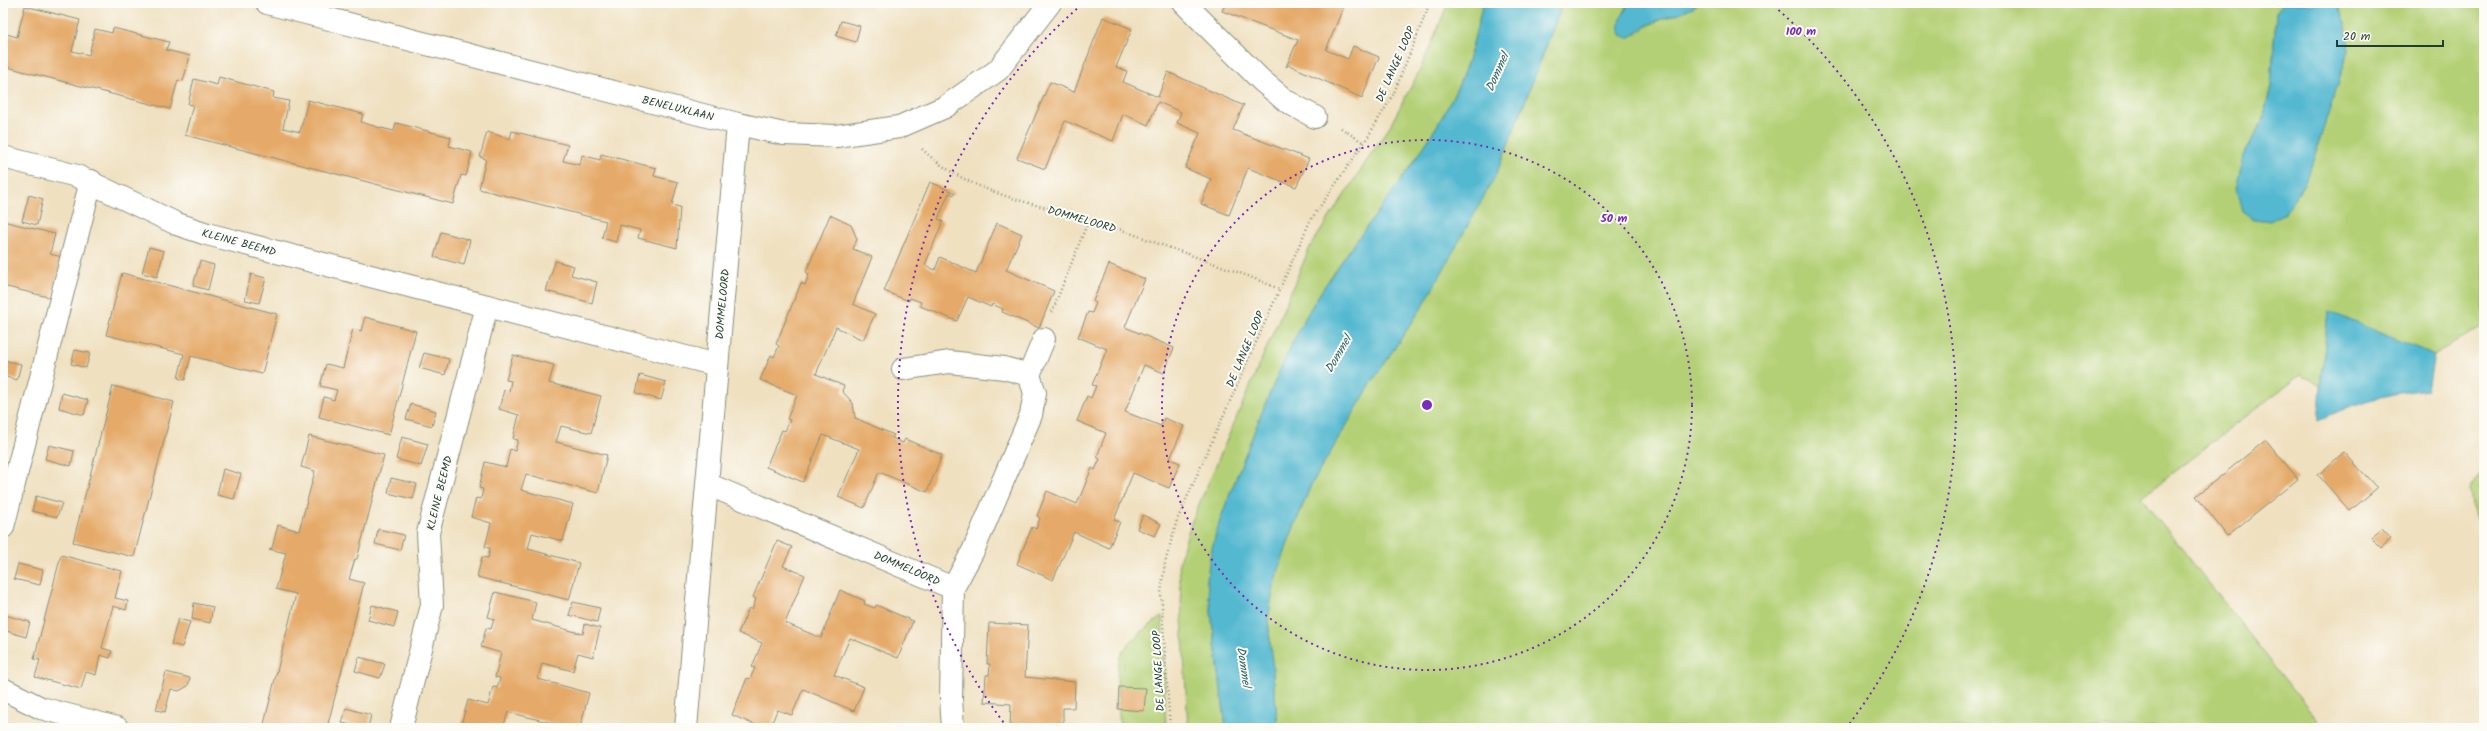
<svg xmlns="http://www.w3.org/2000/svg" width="2487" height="731" font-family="Kalam,sans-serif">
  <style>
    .green { fill: #b4d076; stroke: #6a8655 }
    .water { fill: #52b8d0; stroke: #387a82 }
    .building { fill: #e5aa69 }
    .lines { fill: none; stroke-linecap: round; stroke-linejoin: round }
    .street-casing { stroke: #878e7a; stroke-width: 24 }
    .path { stroke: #878e7a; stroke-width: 2.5; stroke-dasharray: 1 3; stroke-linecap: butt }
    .street { stroke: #fff; stroke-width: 22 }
    .ring { fill: none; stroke: #7b2cbf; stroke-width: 2; stroke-dasharray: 2 4 }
    .labels { text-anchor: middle; stroke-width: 4; stroke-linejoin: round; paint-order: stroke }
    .street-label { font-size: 11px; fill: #1f3d34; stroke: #fdfcf7 }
    .water-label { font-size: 12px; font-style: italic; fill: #2e6263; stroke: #fdfcf7 }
    .centre { fill: #7b2cbf; stroke: #fdfcf7; stroke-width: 2 }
    .ring-label { font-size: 12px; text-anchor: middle; font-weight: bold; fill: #7b2cbf; stroke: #fdfcf7; stroke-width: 4; stroke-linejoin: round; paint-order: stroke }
  </style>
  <rect width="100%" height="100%" fill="#fdfcf7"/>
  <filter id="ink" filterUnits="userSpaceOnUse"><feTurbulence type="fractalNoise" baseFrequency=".025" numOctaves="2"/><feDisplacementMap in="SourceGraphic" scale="8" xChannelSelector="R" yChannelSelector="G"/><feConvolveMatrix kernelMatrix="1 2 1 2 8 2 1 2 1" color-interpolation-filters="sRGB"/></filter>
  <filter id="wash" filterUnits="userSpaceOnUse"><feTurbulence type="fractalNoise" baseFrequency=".012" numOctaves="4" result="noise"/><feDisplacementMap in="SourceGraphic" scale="16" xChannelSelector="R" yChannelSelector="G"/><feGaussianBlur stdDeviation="0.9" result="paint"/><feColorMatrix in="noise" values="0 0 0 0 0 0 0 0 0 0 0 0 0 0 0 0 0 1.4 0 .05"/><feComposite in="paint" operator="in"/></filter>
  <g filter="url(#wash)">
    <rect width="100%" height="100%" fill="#efe0c0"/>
    <g class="green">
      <path d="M1448 3H1483C1476 30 1471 58 1459 84 1423 162 1363 225 1317 298 1286 348 1265 405 1243 460 1228 500 1210 538 1207 581L1226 728H1188L1179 562 1191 523 1310 247 1391 124 1421 68Z"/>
      <path d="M1563 3H1630L1627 7 1636 35 1649 25 1695 6 1696 3H2283L2276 13 2271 86 2264 115 2244 156 2308 176 2349 50 2337 3H2484V325L2434 355 2328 312 2321 386 2300 375 2141 497 2323 728H1278L1268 619 1275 581 1290 537 1311 485 1374 379 1520 115Z"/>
      <path d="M2484 467V534L2472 507 2470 490Z"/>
      <path d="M1162 616 1166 728H1120C1119 709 1114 674 1120 657 1127 640 1149 627 1162 616Z"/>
    </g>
    <g class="water">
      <path d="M1483 3H1563L1497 173 1423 306 1374 379 1311 485 1290 537 1275 581 1268 619 1278 728H1226L1207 581C1210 538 1228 500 1243 460 1265 405 1286 348 1317 298 1363 225 1423 162 1459 84 1471 58 1476 30 1483 3Z"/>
      <path d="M1630 3H1696L1695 6C1680 14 1663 17 1648 25 1640 29 1636 35 1628 38L1621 35C1617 23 1622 14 1630 3Z"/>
      <path d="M2283 3H2337L2346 26 2349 50 2308 176 2286 213 2270 221 2254 219 2242 211 2236 189 2244 156 2264 115 2271 86 2276 13Z"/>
      <path d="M2328 311 2434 355 2428 389C2382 395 2360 400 2318 421Z"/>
    </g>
    <g id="blocks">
      <g class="building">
        <path d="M1226 3H1345L1326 50 1348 59 1353 46 1379 57 1362 98 1289 65 1286 67 1298 40 1222 11Z"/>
        <path d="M25 6 80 20 72 51 89 55 95 29 112 33 113 28 169 42 166 50 190 56 183 81 178 80 170 109 3 66V33L17 37Z"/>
        <path d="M1103 17 1132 29 1116 67 1127 71 1123 82 1158 97 1168 72 1242 105 1244 104 1233 130 1309 159 1296 187 1248 168 1229 215 1201 204 1211 179 1185 168 1200 133 1177 123 1181 112 1158 102 1148 125 1123 114 1113 141 1065 121 1045 169 1017 158 1050 82 1074 92Z"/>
        <path d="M841 21 860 26 856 42 836 36Z"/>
        <path d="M219 77 274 92 273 98 289 101 283 128 300 132 308 100 363 114 361 122 377 127 394 131 396 123 451 137 449 146 472 152 466 176 461 175 453 204 185 135 193 105 188 104 194 79 217 85Z"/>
        <path d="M512 131 568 145 563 161 580 165 582 155 600 160 601 154 656 168 654 176 678 182 672 205 680 207 677 248 638 238 640 230 620 225 616 242 602 238 606 221 479 189 486 159 480 157 487 132 510 139Z"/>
        <path d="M930 182 955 193 954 195 949 193 938 219 943 221 925 265 935 270 940 257 976 273 997 223 1022 234 1006 270 1054 291 1039 328 1002 312 1003 309 992 304 991 307 968 297 957 321 920 306 921 302 910 298 909 301 884 291Z"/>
        <path d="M29 195 43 199 37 225 22 221Z"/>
        <path d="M830 215 851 225 857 239 853 249 872 257 853 304 875 314 863 340 836 327 816 374 844 386 842 391 853 403 855 418 894 435 892 438 903 443 905 439 942 455 927 492 879 472 864 508 838 497 859 449 823 435 803 482 766 467 782 430 785 431 790 420 787 419 797 395 760 380 771 355 774 357 779 346 776 344 801 283 805 285 809 274 806 272Z"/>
        <path d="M3 221 55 234 50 254 62 257 52 298 3 286Z"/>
        <path d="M441 232 470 240 464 265 434 257Z"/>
        <path d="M149 247 164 251 157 277 142 273Z"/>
        <path d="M200 261 214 265 208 290 193 286Z"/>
        <path d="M555 261 574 266 571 275 597 282 592 303 546 291Z"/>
        <path d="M1109 264 1145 279 1125 327 1174 348 1164 373 1144 365 1125 412 1161 426 1164 418 1184 426 1170 459 1180 463 1169 488 1133 473 1114 520 1120 522 1109 548 1074 532 1053 580 1017 564 1032 527 1036 529 1040 518 1037 516 1047 491 1077 504 1092 468 1095 470 1100 459 1097 457 1106 433 1077 421 1087 396 1091 398 1096 386 1092 385 1107 349 1078 337 1088 312 1092 313 1096 303 1093 301Z"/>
        <path d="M122 273 277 314 262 374 191 356 185 380 178 378 184 354 106 335Z"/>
        <path d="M251 274 266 278 259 303 245 300Z"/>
        <path d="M365 317 416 331 389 435 319 417 324 397 334 400 337 390 320 386 326 364 343 368 353 329 361 331Z"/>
        <path d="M75 350 90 353 86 368 71 364Z"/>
        <path d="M424 353 449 359 445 375 419 368Z"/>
        <path d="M513 355 554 365 549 383 601 396 591 433 561 426 556 442 607 455 598 493 526 474 521 490 573 504 563 541 532 533 528 549 579 563 569 600 477 577 482 557 488 558 490 548 485 547 491 523 471 517 476 498 481 499 483 489 479 488 485 462 506 467 510 449 515 451 518 440 513 439 519 415 499 409 504 390 509 391 511 381 506 380Z"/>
        <path d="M3 360 21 364 17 380 3 376Z"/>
        <path d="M640 375 666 382 661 400 636 393Z"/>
        <path d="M113 386 174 402 134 557 73 542Z"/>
        <path d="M62 393 88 400 84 415 59 408Z"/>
        <path d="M411 404 436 411 432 426 406 419Z"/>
        <path d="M3 415 7 416 4 431H3Z"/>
        <path d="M309 436 384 455 357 559H355L349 579 364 583 327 728H263L296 594 276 589 286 553 269 549 272 548 278 525 299 531 315 471 301 467Z"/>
        <path d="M402 437 428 444 421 466 396 459Z"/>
        <path d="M2266 440 2298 479 2227 536 2196 496Z"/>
        <path d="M49 445 74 451 71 466 45 459Z"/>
        <path d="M2344 452 2377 488 2350 511 2318 475Z"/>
        <path d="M223 469 241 474 234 499 217 495Z"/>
        <path d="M391 478 417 484 413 499 388 493Z"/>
        <path d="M36 496 62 503 57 517 32 511Z"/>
        <path d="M1143 515 1161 524 1155 536 1137 529Z"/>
        <path d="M378 529 404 535 400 550 375 544Z"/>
        <path d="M2382 529 2391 539 2381 548 2371 538Z"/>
        <path d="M777 541 792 547 783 566 805 575 785 623 821 638 840 590 865 601 864 604 875 608 876 605 913 621 898 658 850 638 834 675 864 687 854 711 803 689 792 715 777 710 770 728H762L732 715 747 678 750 679 755 668 752 667 762 643 738 633 749 608 752 610 756 599 753 597Z"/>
        <path d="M61 555 122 571 115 598 128 601 126 610 113 606 102 648 112 651 110 658 100 655 96 675 86 672 81 689 35 677 40 660 34 659Z"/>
        <path d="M18 564 43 570 40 585 14 579Z"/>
        <path d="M495 592 536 602 532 620 583 634 585 624 600 628 593 657 578 653 573 671 542 663 538 679 589 693 580 728H572L508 712 503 728H465L461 725 468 700 488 705 493 687 497 688 500 678 495 677 501 653 481 647 486 628 491 629 494 619 488 617Z"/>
        <path d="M573 602 600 608 597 622 569 615Z"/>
        <path d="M194 603 213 607 210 623 192 619Z"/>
        <path d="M372 605 398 612 394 627 368 620Z"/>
        <path d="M5 615 30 622 26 637 3 630Z"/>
        <path d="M178 619 190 622 182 647 171 644Z"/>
        <path d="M989 623 1028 625 1025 677 1075 682 1074 708H1063V728H1010L1011 704 984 702 986 675H989L990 664H987Z"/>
        <path d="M359 657 385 664 380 678 355 671Z"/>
        <path d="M166 672 190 678 188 686 179 691 171 689 165 712 156 710Z"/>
        <path d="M1119 687 1146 688 1144 711 1118 709Z"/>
        <path d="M346 708 371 715 368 728 342 723Z"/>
      </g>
    </g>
  </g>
  <g filter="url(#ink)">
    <use href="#blocks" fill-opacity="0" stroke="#878e7a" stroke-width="1"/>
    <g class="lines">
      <defs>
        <g id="street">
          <path d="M267 3 738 124 784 134 836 136 899 127 945 107 998 70 1050 3"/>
          <path d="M1184 3 1261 80 1286 101 1315 117"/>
          <path d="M3 157 77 176 177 224 207 234 717 365"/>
          <path d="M903 369 949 362 1004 368 1029 375 1035 393 1031 415 973 551 953 588 951 699 953 728"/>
          <path d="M1029 375 1044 339"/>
          <path d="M707 484 953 588"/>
          <path d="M3 527 91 181"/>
          <path d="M3 689 41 708 117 728"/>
          <path d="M401 728 432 605 428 533 487 306"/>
          <path d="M686 728 738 124"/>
        </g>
      </defs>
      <use href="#street" class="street-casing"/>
      <g class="path">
        <path d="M1341 128 1364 143"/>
        <path d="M922 149C968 193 1029 202 1088 219 1113 226 1138 236 1162 245 1201 259 1241 272 1279 289"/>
        <path d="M1052 312 1089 219"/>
        <path d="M1170 728 1161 593 1165 563 1177 520 1310 221 1364 143 1393 95 1430 3"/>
      </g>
      <use href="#street" class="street"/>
    </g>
  </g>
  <g class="ring">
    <circle cx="1427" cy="405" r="265"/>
    <path d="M1007 727A529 529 0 0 1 1080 6M1774 6A529 529 0 0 1 1847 727"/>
  </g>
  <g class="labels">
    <g class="street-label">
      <text transform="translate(1395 64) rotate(-66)" y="4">DE LANGE LOOP</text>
      <text transform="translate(678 108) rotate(14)" y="4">BENELUXLAAN</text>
      <text transform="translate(1082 219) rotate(16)" y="4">DOMMELOORD</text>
      <text transform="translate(239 242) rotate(15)" y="4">KLEINE BEEMD</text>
      <text transform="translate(722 304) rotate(-85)" y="4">DOMMELOORD</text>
      <text transform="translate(1245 349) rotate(-67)" y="4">DE LANGE LOOP</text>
      <text transform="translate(439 493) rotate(-76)" y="4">KLEINE BEEMD</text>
      <text transform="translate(907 568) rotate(23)" y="4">DOMMELOORD</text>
      <text transform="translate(1158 671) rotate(-93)" y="4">DE LANGE LOOP</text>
    </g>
    <g class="water-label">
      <text transform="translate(1497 72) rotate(-66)" y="4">Dommel</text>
      <text transform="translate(1338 354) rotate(-60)" y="4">Dommel</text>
      <text transform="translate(1244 667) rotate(82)" y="4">Dommel</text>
    </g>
  </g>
  <circle cx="1427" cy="405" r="6" class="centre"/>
  <g class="ring-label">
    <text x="1801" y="35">100 m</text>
    <text x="1614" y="222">50 m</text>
  </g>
  <rect width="2487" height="731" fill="none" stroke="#fdfcf7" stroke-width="16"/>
  <path d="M2337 40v6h106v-6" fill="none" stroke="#1f3d34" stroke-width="2"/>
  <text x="2343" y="40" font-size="12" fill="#1f3d34" stroke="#fdfcf7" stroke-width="3" paint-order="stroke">20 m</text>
</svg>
